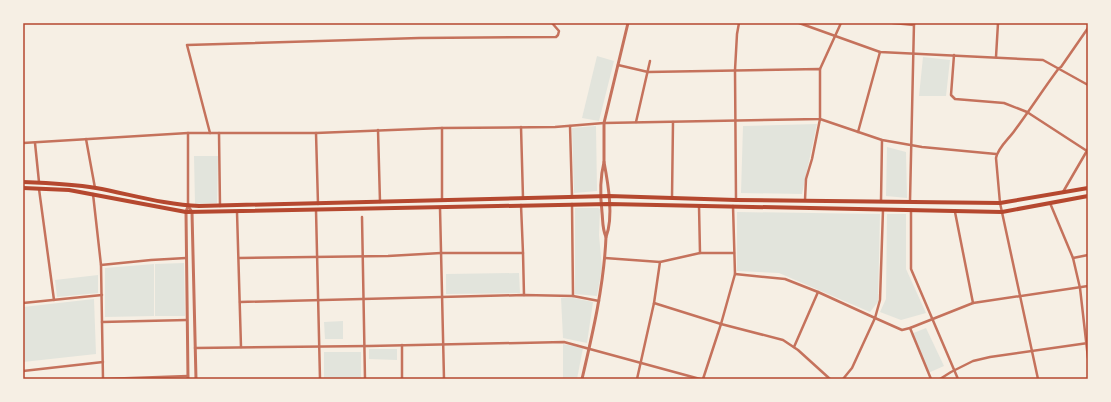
<svg xmlns="http://www.w3.org/2000/svg" width="1111" height="402" font-family="'Work Sans',sans-serif">
  <style>
    .green { fill: #e2e4dc }
    .lines { fill: none; stroke-linecap: round; stroke-linejoin: round }
    .minor { stroke: #c5725c; stroke-width: 2.5 }
    .tertiary { stroke: #c5725c; stroke-width: 3 }
    .primary { stroke: #b5482f; stroke-width: 4 }
    .neatline { fill: none; stroke: #b5482f; stroke-width: 1.5 }
  </style>
  <rect width="100%" height="100%" fill="#f6efe4"/>
  <g class="green">
    <path d="M597 56 614 61 599 121 582 118Z"/>
    <path d="M923 57 950 60 946 96H919Z"/>
    <path d="M817 124 802 194 741 193 743 126Z"/>
    <path d="M596 126 597 191 574 193 572 128Z"/>
    <path d="M887 147 906 152 907 198 886 196Z"/>
    <path d="M194 156H218L217 203 195 204Z"/>
    <path d="M575 208H598L600 209 599 235 602 268 597 296 575 294Z"/>
    <path d="M737 212 880 214 878 302 870 312 779 273 737 271Z"/>
    <path d="M887 214H906V269L926 313 901 320 880 312 886 299Z"/>
    <path d="M184 263 185 316H155V264Z"/>
    <path d="M154 264V316L105 317V268Z"/>
    <path d="M519 273 520 293 446 294V274Z"/>
    <path d="M98 275V293L57 297 55 280Z"/>
    <path d="M561 298H573L593 302 587 343 563 338Z"/>
    <path d="M94 299 96 354 23 362V307Z"/>
    <path d="M343 321V339H325L324 322Z"/>
    <path d="M926 328 944 366 928 373 911 334Z"/>
    <path d="M563 344 583 348 577 379H563Z"/>
    <path d="M369 349H397V360L369 359Z"/>
    <rect x="324" y="352" width="37" height="27"/>
  </g>
  <g class="lines">
    <g class="minor">
      <path d="M799 23 880 52 1043 60 1088 85"/>
      <path d="M893 23 914 25"/>
      <path d="M954 55 951 95 955 99 1004 103 1027 112 1087 151"/>
      <path d="M996 57 998 23"/>
      <path d="M820 69 841 23"/>
      <path d="M636 122 650 61"/>
      <path d="M570 126 572 197"/>
      <path d="M521 127 523 198"/>
      <path d="M378 130 380 202"/>
      <path d="M858 132 880 52"/>
      <path d="M188 133V205"/>
      <path d="M210 133 187 45 419 38 556 37 558 35 559 31 552 23"/>
      <path d="M219 133 220 206"/>
      <path d="M316 133 318 204"/>
      <path d="M86 139 95 188"/>
      <path d="M23 143 188 133H316L442 128 555 127 604 123 820 119V69L648 72 618 65"/>
      <path d="M35 143 39 182"/>
      <path d="M39 189 54 300"/>
      <path d="M1063 192 1088 149"/>
      <path d="M93 194 101 265 103 379"/>
      <path d="M672 198 673 122"/>
      <path d="M442 200V128"/>
      <path d="M736 200 735 70 737 34 739 23"/>
      <path d="M805 200 806 179 812 159 820 119 882 140 922 147 996 154"/>
      <path d="M881 201 882 140"/>
      <path d="M910 201 914 23"/>
      <path d="M1050 203 1073 258 1080 288 1088 358"/>
      <path d="M572 204 573 296"/>
      <path d="M699 206 700 253"/>
      <path d="M440 208 444 379"/>
      <path d="M316 210 320 379"/>
      <path d="M911 210V269L958 379"/>
      <path d="M237 212 241 347"/>
      <path d="M955 212 973 303"/>
      <path d="M362 217 365 379"/>
      <path d="M523 253 524 295"/>
      <path d="M239 258 388 256 441 253H523L521 205"/>
      <path d="M605 258 660 262 700 253H734"/>
      <path d="M1073 258 1088 255"/>
      <path d="M101 265 151 260 186 258"/>
      <path d="M735 274 785 279 818 292 875 318 880 300 883 210"/>
      <path d="M240 302 524 295 573 296 599 301"/>
      <path d="M23 303 102 295"/>
      <path d="M654 303 721 324 783 340 798 350 830 379"/>
      <path d="M102 322 187 320"/>
      <path d="M910 328 931 379"/>
      <path d="M402 345V379"/>
      <path d="M794 347 818 292"/>
      <path d="M195 348 369 346 564 342 700 379"/>
      <path d="M23 371 103 362"/>
      <path d="M103 379 188 376"/>
      <path d="M637 379 654 303 660 262"/>
      <path d="M703 379 721 324 735 274 733 206"/>
      <path d="M843 379 852 368 875 318 902 330 910 328 973 303 1088 286"/>
      <path d="M940 379 951 372 973 361 990 357 1088 343"/>
      <path d="M1038 379 1000 203 996 158C998 147 1009 139 1015 130 1030 110 1044 88 1059 68L1061 67 1088 28"/>
    </g>
    <g class="tertiary">
      <path d="M604 162C608 183 614 217 606 237 602 228 603 221 602 212 600 195 600 178 604 162Z"/>
      <path d="M604 162V123L628 23"/>
      <path d="M188 206 192 212 196 379"/>
      <path d="M188 379 186 212 188 206"/>
      <path d="M582 379C593 332 604 285 606 237"/>
    </g>
    <g class="primary">
      <path d="M23 182C48 183 72 184 96 188 129 194 166 205 199 206L609 196 736 200 1000 203 1088 188"/>
      <path d="M23 188 69 190 186 212 609 204 1002 212 1088 196"/>
    </g>
  </g>
  <rect width="1111" height="402" fill="none" stroke="#f6efe4" stroke-width="48"/>
  <rect x="24" y="24" width="1063" height="354" class="neatline"/>
</svg>
